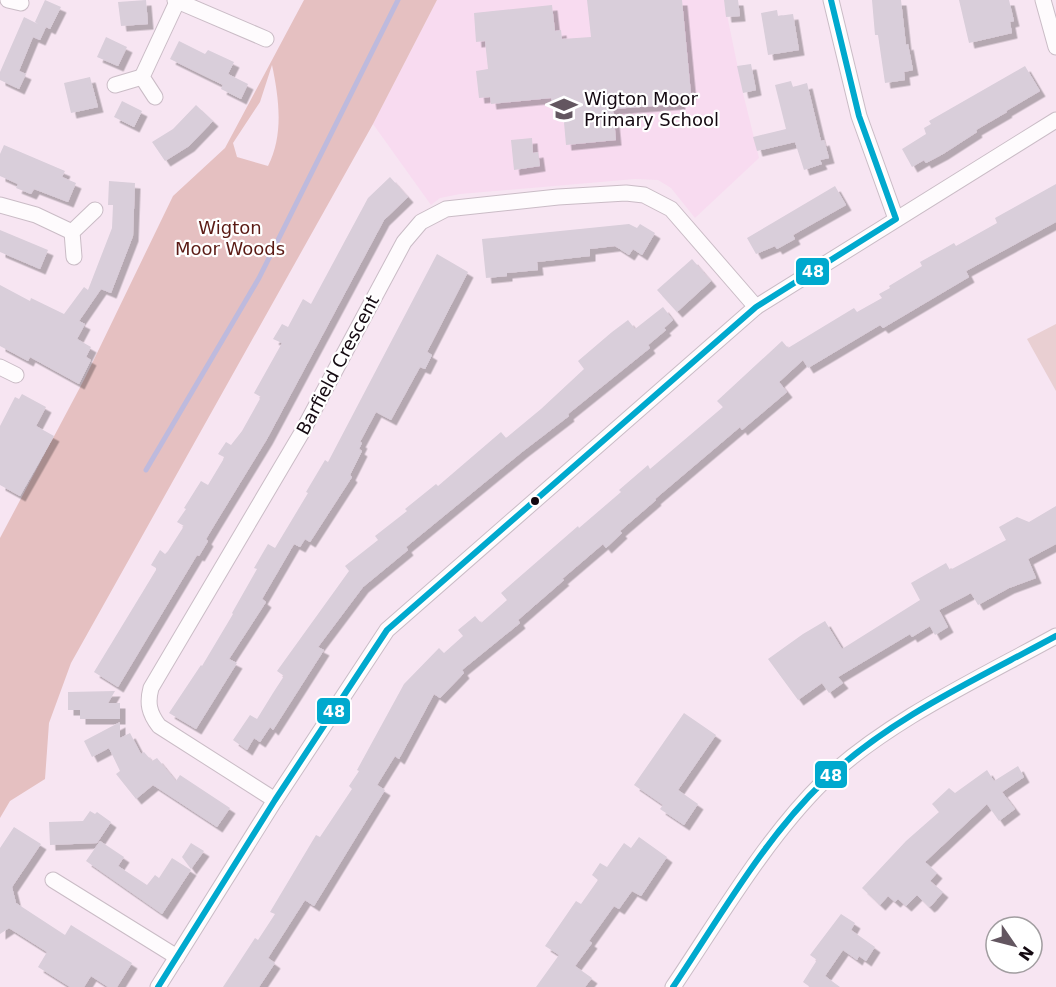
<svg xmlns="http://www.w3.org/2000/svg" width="1056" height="987" font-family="'DejaVu Sans',sans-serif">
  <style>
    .built { fill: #f8dbf0 }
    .green { fill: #e9cfd2 }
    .forest { fill: #e5c0c1; fill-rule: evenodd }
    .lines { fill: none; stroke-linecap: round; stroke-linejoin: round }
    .stream { stroke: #bebadd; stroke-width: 5 }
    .building { fill: #d9ceda; filter: url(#shadow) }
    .minor-casing { stroke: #cabcc6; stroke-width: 17 }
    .minor { stroke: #fefbfd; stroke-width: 15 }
    .bus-1-casing { stroke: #fff; stroke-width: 10 }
    .bus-1 { stroke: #00a9ce; stroke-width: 6 }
    .bus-dot { fill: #140911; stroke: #fff; stroke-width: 2 }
    .labels { text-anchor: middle; stroke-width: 4.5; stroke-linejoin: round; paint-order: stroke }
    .poi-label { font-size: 18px; fill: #140911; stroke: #fff; text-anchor: start }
    .park-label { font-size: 18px; fill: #5b1b15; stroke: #fff }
    .street-label { font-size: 18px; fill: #140911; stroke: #fff }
    .line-badge { stroke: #fff; stroke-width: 2 }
    .badge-label { font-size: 16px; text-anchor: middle; font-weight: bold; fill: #fff }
  </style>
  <defs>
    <filter id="shadow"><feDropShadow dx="5.5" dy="5.5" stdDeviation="0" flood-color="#0004"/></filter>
  </defs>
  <rect width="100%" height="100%" fill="#f7e5f2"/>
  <path class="built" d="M437 0H724L743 93 759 158 695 218 671 188 658 180 635 179 460 194 440 198 431 205 373 124Z"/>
  <path class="green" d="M1056 324V391L1027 339Z"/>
  <path class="forest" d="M304 0H437L373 124 71 663 49 723 45 779 10 801 0 818V538L85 378 173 196 225 148ZM272 65C279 98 284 135 268 166L237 157 233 143 260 102Z"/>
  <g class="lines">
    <path class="stream" d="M146 470 259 278 398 0"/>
  </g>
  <g class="building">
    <path d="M45 0 61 7 50 29 46 27 40 40 33 37 19 71 26 74 19 89 0 80V72L24 17 38 24 35 22Z"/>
    <path d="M146 0 148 24 121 26 118 2Z"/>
    <path d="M587 0H682L691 94 679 95 680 104 613 109 616 140 566 145 562 100 552 101 551 98 491 104 490 97 479 98 476 71 488 69 485 41 476 42 474 13 552 5 555 31 561 30 562 39 591 37Z"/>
    <path d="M724 0H738L740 16 726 17Z"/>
    <path d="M872 0H901L906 45 908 44 913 70 904 72 905 80 885 83 878 35H875Z"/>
    <path d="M959 0H1009L1014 21 1010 22 1012 33 969 43Z"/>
    <path d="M777 10 778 16 793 14 799 50 768 55 761 13Z"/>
    <path d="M106 37 127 47 118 66 97 57Z"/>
    <path d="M179 41 205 54 208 50 234 62 228 74 248 84 241 99 221 89 225 80 223 85 170 59Z"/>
    <path d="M751 64 756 90 743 93 737 66Z"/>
    <path d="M1025 66 1040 91 1006 111 1007 112 976 130 977 132 943 154 926 163 924 160 912 167 902 149 926 134 924 128 931 124 929 121Z"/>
    <path d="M90 77 98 107 71 113 64 83Z"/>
    <path d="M791 81 793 87 807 83 821 141 824 140 829 158 820 160 822 164 804 170 795 142 757 151 753 137 786 129 775 85Z"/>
    <path d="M122 101 142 111 134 127 114 117Z"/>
    <path d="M196 105 213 121 189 146 165 161 152 142 173 129Z"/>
    <path d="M532 138 533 153 538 152 540 166 514 170 511 140Z"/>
    <path d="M4 145 65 171 62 177 76 183 68 202 34 189 31 194 16 188 18 184 0 176V154Z"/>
    <path d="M390 177 408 197 384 220 267 439 215 524 206 539 208 541 199 556 197 555 118 687 94 672 156 570V568L151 565 160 550 165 554 168 551 184 526 177 522 186 509 184 508 201 481 208 485 223 460 224 457 218 454 226 442 231 445 242 431 261 397 254 393 282 343 273 339 282 324 288 327 303 299 311 304 368 198Z"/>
    <path d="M109 181 135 183 133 236 111 293 101 289 79 321 85 324 77 339 91 347 86 357 91 360 79 384 30 357 28 361 0 346V285L30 301 31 298 64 314 84 287 88 290 112 228 113 205H108Z"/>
    <path d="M1056 184V222L966 271 969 277 883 328 880 325 808 368 803 360 779 382 787 392 742 430 740 427 655 499 656 500 620 531 622 533 606 548 603 544 562 579 564 580 518 620 520 623 462 670 464 673 440 698 434 694 399 759 395 756 377 785 385 790 314 906 305 900 268 958 275 963 259 987H223L255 938 258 940 275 914 270 912 316 835 320 837 352 789 349 786 359 771 357 770 404 684 439 648 444 653 463 636 458 630 475 616 481 623 507 600 501 593 578 526 579 528 621 492 619 490 648 465 650 469 723 407 717 401 782 341 788 348 854 308 857 312 882 298 879 294 890 288 889 286 922 266 920 262 954 243 956 246 997 223 995 218Z"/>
    <path d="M835 186 846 205 793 235 795 239 777 249 775 246 756 254 747 238Z"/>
    <path d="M629 224 637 228 640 224 655 233 642 255 633 249 629 255 615 246 590 249V256L537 262 538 270 507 273V276L486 278 482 239Z"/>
    <path d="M0 230 48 250 40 269 0 252Z"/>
    <path d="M437 254 468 272 427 352 432 355 425 369 420 367 391 420 376 412 360 442 362 443 359 449 362 451 350 475 352 477 310 542 305 539 300 547 294 544 262 599 266 602 229 659 237 663 196 729 169 713 201 665 202 666 233 614 232 613 257 569 254 568 268 544 275 548 308 493 306 492 325 460 328 462Z"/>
    <path d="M692 259 711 281 677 312 657 290Z"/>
    <path d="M663 307 673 320 664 328 666 330 648 345 650 348 568 414 569 416 522 452 406 547 408 550 363 587 318 647 324 650 273 730 270 727 260 742 254 738 247 750 233 740 250 715 257 719 273 693 284 676 277 671 349 571 345 566 378 540 375 536 407 511 405 509 436 484 438 486 501 432 506 438 541 409 584 369 578 361 612 332 628 320 635 329Z"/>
    <path d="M22 394 46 407 36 426 54 436 20 496 0 485V426L15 397 19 399Z"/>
    <path d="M1056 506V544L1028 559 1036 578 1009 588 978 605 971 593 939 610 948 627 935 635 930 626 912 637 910 634 838 677 843 683 829 693 822 683 798 700 768 659 803 634 825 621 842 649 920 600 911 583 946 563 950 570 1006 540 999 527 1017 517 1029 522Z"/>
    <path d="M115 691 108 703H120V719H80V710H68V692Z"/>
    <path d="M684 713 716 735 678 790 698 804 684 825 660 809 663 805 634 785Z"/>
    <path d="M120 722V738L130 733 141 754 144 752 152 761 157 758 176 781 180 775 230 808 217 827 153 785 136 799 116 774 120 771 109 748 92 757 84 741Z"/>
    <path d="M1018 766 1024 777 1002 792 1015 809 999 821 987 804 925 862 937 873 930 881 943 892 932 905 929 907 917 895 906 906 898 899 895 902 888 896 880 905 862 888 906 841 939 812 932 804 949 788 955 793 987 770 994 781Z"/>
    <path d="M90 811 95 814 97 812 111 822 97 843 50 845 49 822 83 821Z"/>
    <path d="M14 827 41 844 12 887 16 903 65 935 71 925 132 963 117 987H108L91 976 84 987H70L38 967 47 952 9 928 0 934V848Z"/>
    <path d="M639 837 667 857 641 896 632 891 619 909 614 906 589 941 592 943 575 966 592 978 585 987H536L559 955 545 946 576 901 581 904 598 880 592 875 600 863 607 867 624 843 631 848Z"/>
    <path d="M100 841 124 857 118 866 147 885 155 875 159 878 172 858 191 870 162 914 86 861Z"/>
    <path d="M191 843 204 851 191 869 182 857Z"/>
    <path d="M841 914 855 923 851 930 875 947 866 961 859 956 857 960 843 950 825 976 840 987H810L803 982 817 960 810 955Z"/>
  </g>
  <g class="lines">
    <defs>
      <g id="minor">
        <path d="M8 0 21 3"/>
        <path d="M175 0 266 39"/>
        <path d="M831 0 859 116 896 219"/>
        <path d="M1043 0 1056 47"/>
        <path d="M115 85 142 77"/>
        <path d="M155 97 142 77 177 2"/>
        <path d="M0 205 36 215 72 232"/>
        <path d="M74 257 72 232 95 210"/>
        <path d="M0 367 16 375"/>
        <path d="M275 800 159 726C149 713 147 703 151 688L301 434 404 242 421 222 446 209 558 197 626 193 644 195 671 209 756 307"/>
        <path d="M53 880 177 957"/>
        <path d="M158 987 275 800 387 630 756 307 1056 120"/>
        <path d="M673 987C719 919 765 839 824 781 887 721 980 678 1056 636"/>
      </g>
    </defs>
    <use href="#minor" class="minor-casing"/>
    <use href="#minor" class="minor"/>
    <defs>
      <g id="bus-1">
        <path d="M158 987 275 800 387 630 756 307 896 219 859 116 831 0"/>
        <path d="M673 987C720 917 763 840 824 781 890 718 977 679 1056 636"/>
      </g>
    </defs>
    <use href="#bus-1" class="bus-1-casing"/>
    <use href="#bus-1" class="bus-1"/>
  </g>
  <defs>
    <symbol id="school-bare" viewBox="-9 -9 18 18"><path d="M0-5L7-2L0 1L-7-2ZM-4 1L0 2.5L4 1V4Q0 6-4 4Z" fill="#635660" stroke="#fff" stroke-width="2.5" paint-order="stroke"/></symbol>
  </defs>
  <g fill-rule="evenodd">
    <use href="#school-bare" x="545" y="90" width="38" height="38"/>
  </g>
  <circle class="bus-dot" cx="535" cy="501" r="5"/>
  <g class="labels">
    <g class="poi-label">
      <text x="584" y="105">Wigton Moor<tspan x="584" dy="21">Primary School</tspan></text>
    </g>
    <g class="park-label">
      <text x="230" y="234">Wigton<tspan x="230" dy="21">Moor Woods</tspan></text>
    </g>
    <g class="street-label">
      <text transform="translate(338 365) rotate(-62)" y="6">Barfield Crescent</text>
    </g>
  </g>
  <g class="line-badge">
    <rect x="795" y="257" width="35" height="29" rx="6" fill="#00a9ce"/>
    <rect x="316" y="697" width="35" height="28" rx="6" fill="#00a9ce"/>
    <rect x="814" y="760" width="34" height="29" rx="6" fill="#00a9ce"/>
  </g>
  <g class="badge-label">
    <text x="813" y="277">48</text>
    <text x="334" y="717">48</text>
    <text x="831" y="781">48</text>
  </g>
  <g transform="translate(1014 945) rotate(125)"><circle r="28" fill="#ffffff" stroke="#a19da0" stroke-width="1.5"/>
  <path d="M0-4.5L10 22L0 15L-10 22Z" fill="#635660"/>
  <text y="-9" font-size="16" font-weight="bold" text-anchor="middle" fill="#140911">N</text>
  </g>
</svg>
